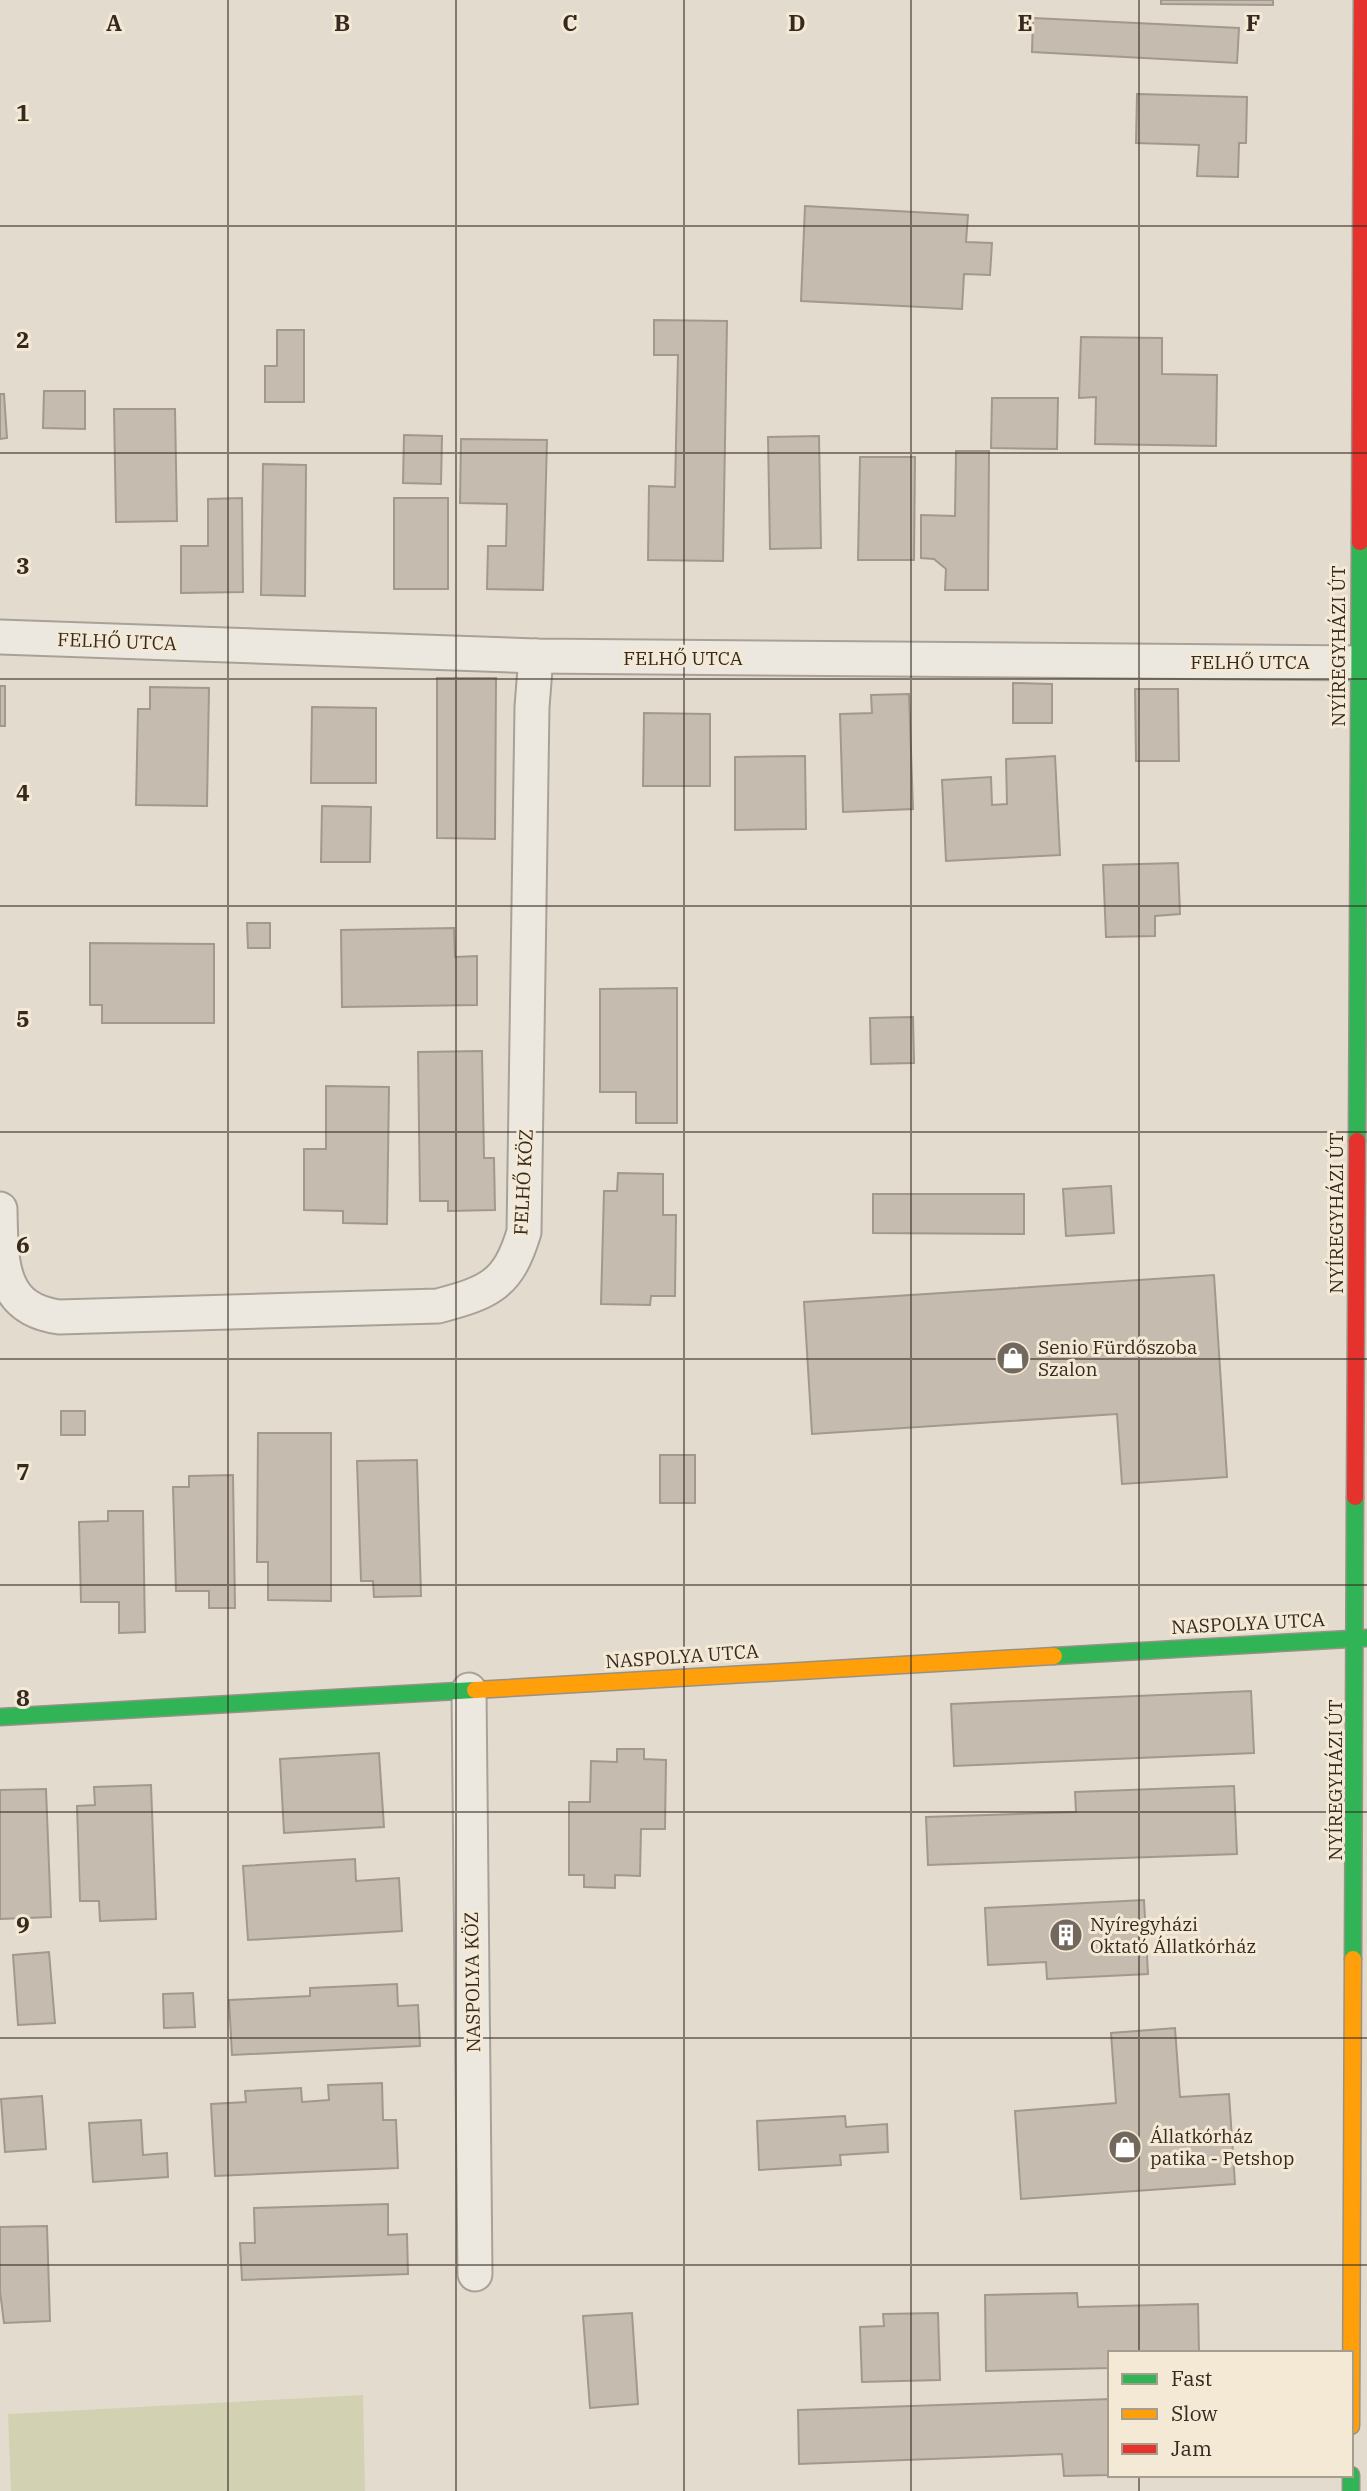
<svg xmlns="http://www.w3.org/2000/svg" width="1367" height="2491" font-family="'IBM Plex Serif',serif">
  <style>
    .green { fill: #d2d1b2 }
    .building { fill: #c6bbaf; stroke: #a3988e; stroke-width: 2 }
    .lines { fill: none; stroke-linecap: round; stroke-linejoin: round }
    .street-casing { stroke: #a8a197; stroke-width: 37 }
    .fast-casing { stroke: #989187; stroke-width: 19 }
    .slow-casing { stroke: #989187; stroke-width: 19 }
    .jam-casing { stroke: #989187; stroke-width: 19 }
    .street { stroke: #ece7df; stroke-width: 33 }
    .fast { stroke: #30b455; stroke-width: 16 }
    .slow { stroke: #ff9f0a; stroke-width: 16 }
    .jam { stroke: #e5322d; stroke-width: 16 }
    .grid { fill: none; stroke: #362a20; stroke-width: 2; stroke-opacity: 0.55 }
    .labels { text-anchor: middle; stroke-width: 6; stroke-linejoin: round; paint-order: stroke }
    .street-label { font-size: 19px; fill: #362a20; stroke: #f3e9d5 }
    .poi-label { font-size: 19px; fill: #362a20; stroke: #f3e9d5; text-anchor: start }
    .grid-label { font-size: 23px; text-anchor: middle; font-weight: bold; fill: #362a20; stroke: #f3e9d5; stroke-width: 6; stroke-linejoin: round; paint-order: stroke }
  </style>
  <rect width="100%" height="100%" fill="#e3dcce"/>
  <path class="green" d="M363 2395 365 2491H11L8 2414Z"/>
  <g class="building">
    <path d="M1161 0H1273V5L1161 4Z"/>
    <path d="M1033 18 1239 28 1237 63 1032 52Z"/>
    <path d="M1137 94 1247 97 1246 143H1239L1238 177 1197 176 1199 145 1136 143Z"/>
    <path d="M805 206 968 215 966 242 992 243 990 275 964 274 962 309 801 301Z"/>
    <path d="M654 320 727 321 723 561 648 560 649 486 675 487 678 355H654Z"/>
    <path d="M277 330H304V402H265V366H277Z"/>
    <path d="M1081 337 1162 338V374L1217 375 1216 446 1095 444 1096 397 1079 398Z"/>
    <path d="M44 391H85V429L43 428Z"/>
    <path d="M0 394H4L7 438 0 439Z"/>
    <path d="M992 398H1058L1057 449 991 448Z"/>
    <path d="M114 409H175L177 521 116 522Z"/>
    <path d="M404 435 442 436 441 484 403 483Z"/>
    <path d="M819 436 821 548 770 549 768 437Z"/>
    <path d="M461 439 547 440 543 590 487 589 488 546H506L507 504 460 503Z"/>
    <path d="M956 451H989L988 590H945L946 569 934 559 921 558V515L955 516Z"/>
    <path d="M860 457H915L914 560H858Z"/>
    <path d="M263 464 306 465 305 596 261 595Z"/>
    <path d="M242 498 243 592 181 593V546H208V499Z"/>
    <rect x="394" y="498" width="54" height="91"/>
    <path d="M437 678H496L495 839 437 838Z"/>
    <path d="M1013 683 1052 684V723H1013Z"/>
    <rect x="0" y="686" width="5" height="40"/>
    <path d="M150 687 209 688 207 806 136 805 138 709H150Z"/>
    <path d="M1135 689H1178L1179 761H1136Z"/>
    <path d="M909 694 913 809 843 812 840 714 872 713 871 695Z"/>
    <path d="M312 707 376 708V783H311Z"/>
    <path d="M644 713 710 714V786H643Z"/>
    <path d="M805 756 806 829 735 830V757Z"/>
    <path d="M1055 756 1060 855 946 861 942 780 991 777 992 805 1007 804 1006 759Z"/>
    <path d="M322 806 371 807 370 862H321Z"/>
    <path d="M1178 863 1180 914 1155 916V936L1106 937 1103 865Z"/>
    <path d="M247 923H270V948H248Z"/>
    <path d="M454 928 455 957 477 956V1005L342 1007 341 930Z"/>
    <path d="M90 943 214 944V1023H102V1005H90Z"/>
    <path d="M677 988V1123H636V1092H600V989Z"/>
    <path d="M913 1017 914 1063 871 1064 870 1018Z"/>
    <path d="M482 1051 484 1158H494L495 1210 448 1211V1201H420L418 1052Z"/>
    <path d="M326 1086 389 1087 387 1224 343 1223V1211L304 1210V1149H326Z"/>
    <path d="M618 1173 663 1174V1215H676L675 1296H651L650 1305 601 1304 604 1191H617Z"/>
    <path d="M1111 1186 1114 1233 1066 1236 1063 1189Z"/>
    <path d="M873 1194H1024V1234L873 1233Z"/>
    <path d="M1214 1275 1227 1477 1122 1484 1117 1414 812 1434 804 1302Z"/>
    <rect x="61" y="1411" width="24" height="24"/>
    <path d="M258 1433H331V1601L268 1600V1562H257Z"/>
    <rect x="660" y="1455" width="35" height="48"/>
    <path d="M417 1460 421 1596 374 1597 373 1581H361L357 1461Z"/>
    <path d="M233 1475 235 1608H209V1591H176L173 1487H189V1476Z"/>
    <path d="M108 1511H143L145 1632 119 1633V1602H81L79 1522 108 1521Z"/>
    <path d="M1251 1691 1254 1753 954 1766 951 1704Z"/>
    <path d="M617 1749H644V1759L666 1760 665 1829H641L640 1876 615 1875V1888L584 1887V1875H569V1802H590L591 1761 617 1762Z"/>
    <path d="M379 1753 384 1827 284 1833 280 1759Z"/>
    <path d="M151 1785 156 1919 100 1921 99 1901H80L77 1806 95 1805 94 1787Z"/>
    <path d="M1234 1786 1237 1854 928 1865 926 1817 1076 1812 1075 1792Z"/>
    <path d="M46 1789 51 1917 0 1919V1790Z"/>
    <path d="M355 1859 356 1881 399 1878 402 1931 248 1940 243 1866Z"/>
    <path d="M1144 1900 1148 1974 1047 1979 1046 1962 988 1965 985 1908Z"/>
    <path d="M49 1952 55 2023 18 2025 13 1955Z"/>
    <path d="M397 1984 398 2006 418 2005 420 2046 232 2055 229 2000 310 1996V1988Z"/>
    <path d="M193 1993 195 2027 164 2028 163 1994Z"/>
    <path d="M1175 2028 1180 2097 1229 2094 1235 2184 1021 2199 1015 2111 1116 2103 1111 2033Z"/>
    <path d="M382 2083 383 2120H396L398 2168 215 2176 211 2104 246 2102 245 2091 301 2088 302 2102 329 2100 328 2085Z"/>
    <path d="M42 2096 46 2149 5 2152 1 2099Z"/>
    <path d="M845 2116 846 2127 887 2124 888 2152 840 2155 841 2165 759 2170 757 2121Z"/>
    <path d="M141 2120 143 2155 167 2153 168 2177 93 2182 89 2123Z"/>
    <path d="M388 2204V2235L407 2234 408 2274 242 2280 240 2243H255L254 2208Z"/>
    <path d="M47 2226 50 2321 4 2323 0 2291V2227Z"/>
    <path d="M1077 2293 1078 2307 1198 2304 1199 2353H1110V2368L986 2371 985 2295Z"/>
    <path d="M632 2313 638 2404 590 2408 583 2316Z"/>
    <path d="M938 2313 940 2380 862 2382 860 2327 884 2326 883 2314Z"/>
    <path d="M1110 2399V2475L1064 2476 1062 2454 799 2464 798 2410Z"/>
  </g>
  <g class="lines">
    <defs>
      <g id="street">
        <path d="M0 637 536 656 1367 663"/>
        <path d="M0 1209C1 1263 0 1309 59 1317L438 1306C490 1292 508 1285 524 1232L532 707 536 656"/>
        <path d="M469 1690 475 2274"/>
      </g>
      <g id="fast">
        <path d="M1357 1141 1360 542"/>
        <path d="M1054 1656 1367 1638"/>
        <path d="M0 1717 475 1690"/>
        <path d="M1353 1959 1355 1497"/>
        <path d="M1351 2475V2491"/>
      </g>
      <g id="slow">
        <path d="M475 1690 1054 1656"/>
        <path d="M1351 2426 1353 1959"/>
      </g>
      <g id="jam">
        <path d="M1360 542 1362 0"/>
        <path d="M1355 1497 1357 1141"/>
      </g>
    </defs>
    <use href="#street" class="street-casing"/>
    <use href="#fast" class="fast-casing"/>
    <use href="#slow" class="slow-casing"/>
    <use href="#jam" class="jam-casing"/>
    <use href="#street" class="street"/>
    <use href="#fast" class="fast"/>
    <use href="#slow" class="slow"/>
    <use href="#jam" class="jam"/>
  </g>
  <path class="grid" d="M228 0V2491M456 0V2491M684 0V2491M911 0V2491M1139 0V2353M0 226H1367M0 453H1367M0 679H1367M0 906H1367M0 1132H1367M0 1359H1367M0 1585H1367M0 1812H1367M0 2038H1367M0 2265H1367M1139 2475V2491"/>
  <defs>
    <symbol id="shop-disc" viewBox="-11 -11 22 22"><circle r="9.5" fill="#73685d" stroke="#f3e9d5"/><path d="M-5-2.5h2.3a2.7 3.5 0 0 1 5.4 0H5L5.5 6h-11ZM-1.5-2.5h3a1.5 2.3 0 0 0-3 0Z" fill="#fff"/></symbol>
    <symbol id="building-disc" viewBox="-11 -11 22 22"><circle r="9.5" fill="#73685d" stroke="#f3e9d5"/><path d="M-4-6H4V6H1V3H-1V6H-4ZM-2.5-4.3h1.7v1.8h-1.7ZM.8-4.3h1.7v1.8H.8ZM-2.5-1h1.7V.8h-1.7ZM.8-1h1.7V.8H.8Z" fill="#fff"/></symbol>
  </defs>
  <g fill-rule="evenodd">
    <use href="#shop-disc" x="994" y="1339" width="38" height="38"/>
    <use href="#building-disc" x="1047" y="1916" width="38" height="38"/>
    <use href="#shop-disc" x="1106" y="2128" width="38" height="38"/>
  </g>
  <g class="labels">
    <g class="street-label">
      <text transform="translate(117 641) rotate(2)" y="7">FELHŐ UTCA</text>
      <text transform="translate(1338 646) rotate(-90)" y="7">NYÍREGYHÁZI ÚT</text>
      <text x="683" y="665">FELHŐ UTCA</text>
      <text x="1250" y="669">FELHŐ UTCA</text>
      <text transform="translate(523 1182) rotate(-87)" y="7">FELHŐ KÖZ</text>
      <text transform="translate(1336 1213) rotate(-90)" y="7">NYÍREGYHÁZI ÚT</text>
      <text transform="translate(1248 1623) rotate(-3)" y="7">NASPOLYA UTCA</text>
      <text transform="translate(682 1656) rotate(-4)" y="7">NASPOLYA UTCA</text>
      <text transform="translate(1335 1780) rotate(-90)" y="7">NYÍREGYHÁZI ÚT</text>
      <text transform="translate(472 1982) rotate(-91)" y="7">NASPOLYA KÖZ</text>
    </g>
    <g class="poi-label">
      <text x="1038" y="1354">Senio Fürdőszoba<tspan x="1038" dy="22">Szalon</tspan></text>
      <text x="1090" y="1931">Nyíregyházi<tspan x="1090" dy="22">Oktató Állatkórház</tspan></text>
      <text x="1150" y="2143">Állatkórház<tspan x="1150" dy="22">patika - Petshop</tspan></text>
    </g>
  </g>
  <g class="grid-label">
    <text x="114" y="31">A</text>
    <text x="342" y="31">B</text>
    <text x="570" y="31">C</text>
    <text x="797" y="31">D</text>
    <text x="1025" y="31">E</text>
    <text x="1253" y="31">F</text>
    <text x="23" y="121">1</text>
    <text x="23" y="348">2</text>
    <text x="23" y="574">3</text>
    <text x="23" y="801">4</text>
    <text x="23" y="1027">5</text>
    <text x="23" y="1253">6</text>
    <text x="23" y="1480">7</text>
    <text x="23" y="1706">8</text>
    <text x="23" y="1933">9</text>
  </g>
  <rect x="1108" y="2351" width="245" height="126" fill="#f3e9d5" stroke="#a79d8d" stroke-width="2"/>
  <rect x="1122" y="2374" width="35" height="10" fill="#30b455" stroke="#a79d8d" stroke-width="2"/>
  <text x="1171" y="2386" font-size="21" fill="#362a20">Fast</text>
  <rect x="1122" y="2409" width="35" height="10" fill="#ff9f0a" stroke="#a79d8d" stroke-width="2"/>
  <text x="1171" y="2421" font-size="21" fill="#362a20">Slow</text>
  <rect x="1122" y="2444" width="35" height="10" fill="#e5322d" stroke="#a79d8d" stroke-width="2"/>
  <text x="1171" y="2456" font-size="21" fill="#362a20">Jam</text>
</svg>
